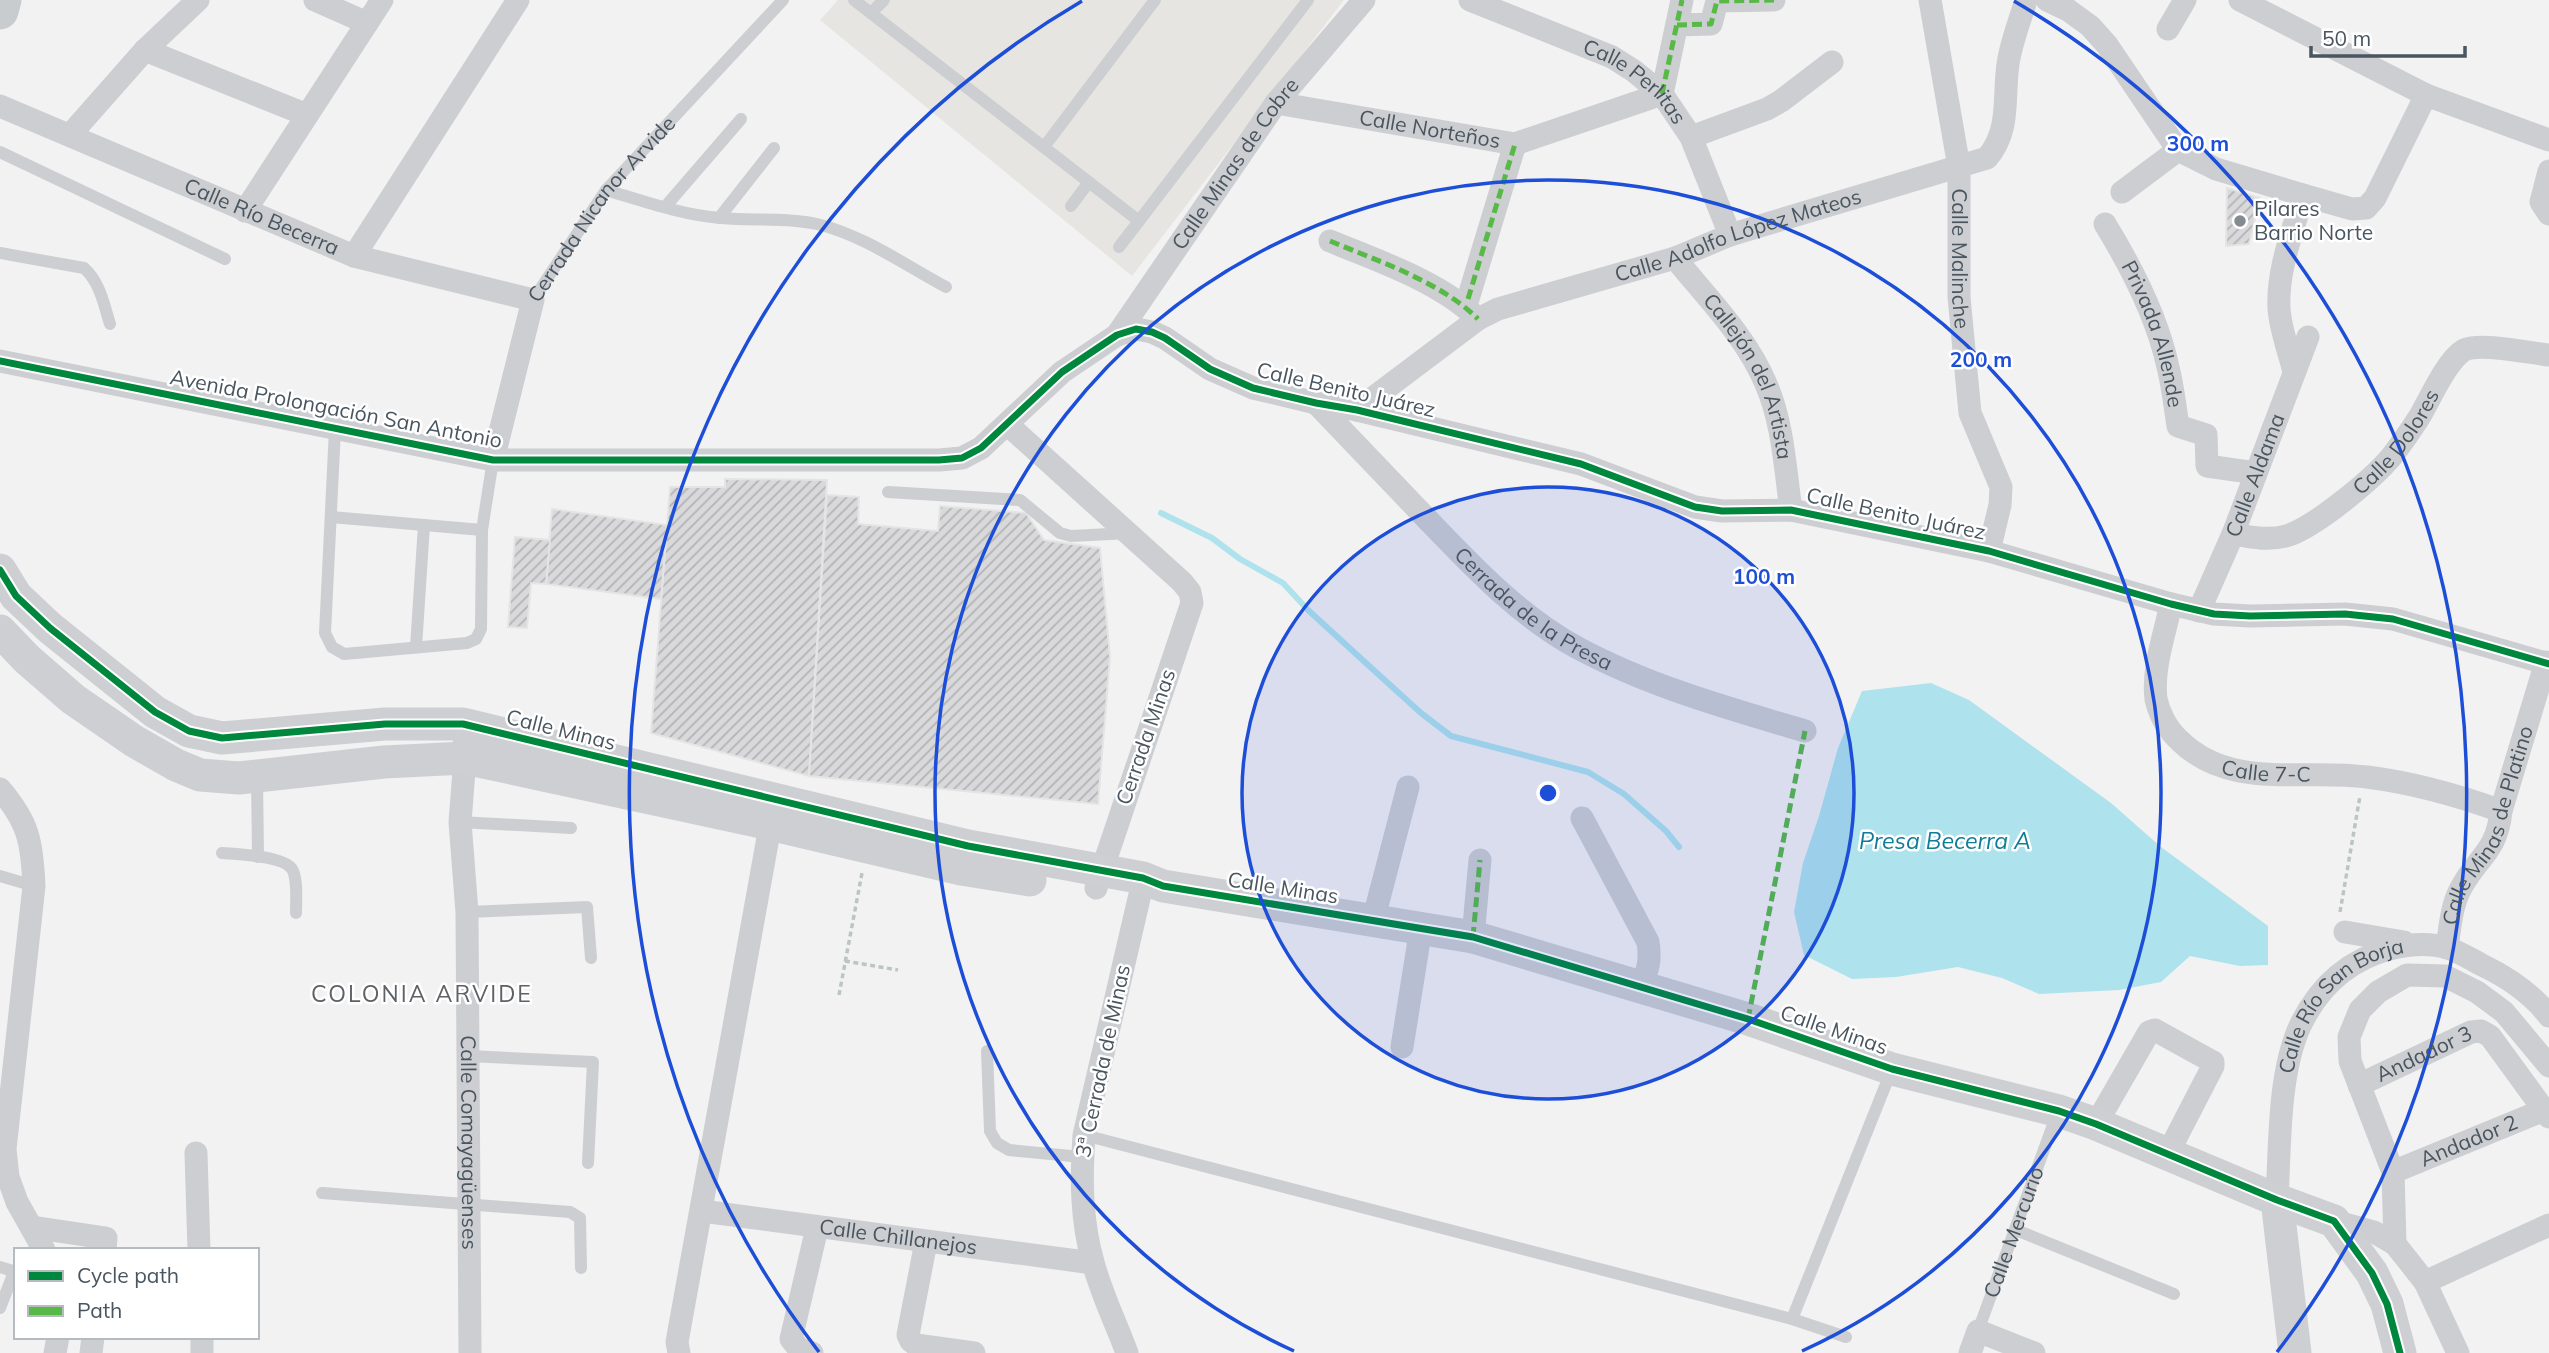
<svg xmlns="http://www.w3.org/2000/svg" width="2549" height="1353" font-family="Mulish,sans-serif">
  <style>
    .commercial { fill: #e6e5e1 }
    .water { fill: #aee2ed }
    .lines { fill: none; stroke-linecap: round; stroke-linejoin: round }
    .stream { stroke: #aee2ed; stroke-width: 6 }
    .building { fill: url(#building-hatch); stroke: #e4e4e5; stroke-width: 2 }
    .path { stroke: #bbc6c2; stroke-width: 3.5; stroke-dasharray: 5 3.5; stroke-linecap: butt }
    .lane { stroke: #ccced1; stroke-width: 12 }
    .street { stroke: #ccced1; stroke-width: 23 }
    .secondary { stroke: #cdcfd2; stroke-width: 33 }
    .primary { stroke: #c8cccf; stroke-width: 37 }
    .quiet { stroke: #58b947; stroke-width: 5; stroke-dasharray: 10 5; stroke-linecap: butt }
    .cycleway-casing { stroke: #fff; stroke-width: 11 }
    .cycleway { stroke: #00873e; stroke-width: 7 }
    .ring { fill: none; stroke: #1d4ed8; stroke-width: 3.5 }
    .poi-dot { fill: #848c92; stroke: #fff; stroke-width: 2.5 }
    .labels { text-anchor: middle; stroke-width: 5; stroke-linejoin: round; paint-order: stroke }
    .street-label { font-size: 21px; fill: #49555f; stroke: #fff }
    .poi-label { font-size: 21px; fill: #49555f; stroke: #fff; text-anchor: start }
    .water-label { font-size: 23px; font-style: italic; fill: #0f7d95; stroke: #fff }
    .neighbourhood-label { font-size: 23px; letter-spacing: 2px; fill: #5e6266; stroke: #fff }
    .centre { fill: #1d4ed8; stroke: #fff; stroke-width: 3.5 }
    .ring-label { font-size: 21px; text-anchor: middle; font-weight: bold; fill: #1d4ed8; stroke: #fff; stroke-width: 5; stroke-linejoin: round; paint-order: stroke }
  </style>
  <defs>
    <pattern id="building-hatch" width="6" height="6" patternUnits="userSpaceOnUse" patternTransform="scale(1.75)"><rect width="6" height="6" fill="#d9d9db"/><path d="M-1 1l2-2M0 6l6-6M5 7l2-2" fill="none" stroke="#b2b3b5"/></pattern>
  </defs>
  <rect width="100%" height="100%" fill="#f3f2f2"/>
  <path class="commercial" d="M838 0H1344L1132 276 820 20Z"/>
  <path class="water" d="M1931 683 1969 700 2111 803 2161 847 2268 926V965L2240 966 2190 956 2161 982 2119 990 2039 994 2002 978 1958 967 1896 977 1852 979 1804 955 1794 912 1803 863 1819 816 1838 748 1862 691Z"/>
  <g class="lines">
    <path class="stream" d="M1161 513 1212 538 1240 559 1283 583 1308 610 1367 664 1421 713 1451 736 1588 772 1624 794 1666 831 1679 847"/>
  </g>
  <g class="building">
    <path d="M2227 188 2260 198 2249 244 2226 246Z"/>
    <path d="M725 479 827 480 809 776 651 733 670 487H725Z"/>
    <path d="M827 495 859 497 858 524 938 531 940 506 1026 513 1044 540 1100 548 1110 657 1098 804 809 776Z"/>
    <path d="M552 509 667 525 661 599 546 584Z"/>
    <path d="M515 537 550 540 546 584 531 583 527 628 508 627Z"/>
  </g>
  <g class="lines">
    <g class="path">
      <path d="M2340 912 2360 796"/>
      <path d="M845 961 898 970"/>
      <path d="M839 995 862 873"/>
    </g>
    <g class="lane">
      <path d="M854 0 1139 221 1308 0"/>
      <path d="M871 13 884 0"/>
      <path d="M1044 147 1155 0"/>
      <path d="M0 152 225 259"/>
      <path d="M606 190C643 201 682 215 721 218 753 221 785 217 817 224 863 235 905 265 946 287"/>
      <path d="M1071 206 1089 182"/>
      <path d="M665 207 741 119"/>
      <path d="M719 218 774 148"/>
      <path d="M1119 247 1139 221"/>
      <path d="M0 253 84 268C100 282 104 305 110 324"/>
      <path id="s1" d="M533 300 606 190 783 0"/>
      <path d="M335 429 325 633 332 647 344 654 467 643 476 639 481 629 482 530 493 460"/>
      <path d="M888 492 1020 500 1060 533 1071 536 1129 533"/>
      <path d="M331 517 482 530"/>
      <path d="M416 647 424 525"/>
      <path d="M257 776 258 857"/>
      <path d="M460 822 571 828"/>
      <path d="M222 853C237 854 283 856 292 869 298 879 296 901 296 913"/>
      <path d="M0 876 34 886"/>
      <path d="M467 912 587 907 591 958"/>
      <path d="M987 1051 990 1131 997 1143 1009 1150 1082 1157"/>
      <path d="M469 1056 593 1062 588 1163"/>
      <path d="M1084 1135 1792 1319 1846 1337"/>
      <path d="M322 1193 570 1212 580 1218 581 1268"/>
      <path d="M2016 1230 2174 1294"/>
      <path d="M0 1267 16 1272"/>
      <path d="M0 1308 14 1272"/>
      <path d="M1792 1319 1892 1069"/>
      <path id="s2" d="M1978 1331 2058 1111"/>
    </g>
    <g class="street">
      <path d="M315 0 367 23"/>
      <path id="s3" d="M1470 0 1612 57 1634 71 1662 94 1691 137 1730 235"/>
      <path id="s4" d="M1930 0 1959 167V297L1970 413 2001 487 2000 505 1989 551"/>
      <path d="M2047 0 2068 10 2090 26 2107 45 2178 150 2216 169 2303 195"/>
      <path d="M2240 0 2426 95 2549 140"/>
      <path d="M1677 25 1711 24 1717 1 1774 0"/>
      <path d="M2168 29 2185 0"/>
      <path d="M145 50 307 115"/>
      <path id="s5" d="M1276 103 1515 144 1662 94 1682 0"/>
      <path id="s6" d="M0 106 354 256 533 300 493 460"/>
      <path d="M70 135 145 50 198 0"/>
      <path d="M1691 137 1767 109 1781 101 1832 62"/>
      <path d="M2549 171 2541 202 2549 214"/>
      <path d="M2122 192 2178 150"/>
      <path d="M245 211 382 0"/>
      <path id="s7" d="M2105 224C2132 268 2157 316 2168 367 2173 387 2175 407 2178 426L2206 435 2207 466 2256 473"/>
      <path d="M1330 241C1378 261 1441 282 1478 319"/>
      <path d="M354 256 518 0"/>
      <path id="s8" d="M1675 258C1707 298 1746 336 1766 384 1783 423 1785 468 1791 510"/>
      <path d="M1468 299 1515 144"/>
      <path id="s9" d="M1117 335 1276 103 1364 0"/>
      <path d="M0 361 493 460H939L962 458 981 448 1062 372 1117 335 1136 329 1152 332 1165 338 1210 369 1253 388 1316 403 1357 410 1581 464 1695 507 1722 511 1791 510 1989 551 2171 604 2214 614 2250 616 2345 614 2393 619 2549 664"/>
      <path d="M2294 372C2289 351 2280 329 2279 308 2277 270 2293 231 2303 195L2352 209 2366 208 2375 198 2426 95"/>
      <path id="s10" d="M1316 403C1353 442 1390 480 1427 519 1472 566 1518 615 1576 647 1648 686 1727 708 1805 731"/>
      <path id="s11" d="M1357 410 1478 319 1498 309 1675 258 1730 235 1987 158C2011 130 2003 98 2008 64 2011 42 2020 21 2026 0"/>
      <path d="M1007 424 1182 582 1190 592 1192 603 1096 888"/>
      <path id="s12" d="M2233 534C2250 537 2268 541 2286 536 2314 528 2373 479 2392 456 2402 443 2411 430 2420 416 2430 399 2447 360 2464 350 2480 342 2530 353 2549 355"/>
      <path id="s13" d="M2171 604C2165 633 2152 669 2156 699 2159 714 2168 730 2179 740 2230 791 2303 768 2367 777 2414 783 2457 795 2501 811"/>
      <path id="s14" d="M2199 611 2233 534 2308 337"/>
      <path id="s15" d="M464 744 465 758 460 822 467 912 470 1353"/>
      <path d="M0 789C29 823 32 842 34 886L5 1149 8 1177 17 1202 44 1250"/>
      <path d="M1582 818 1648 942C1651 960 1648 970 1641 986"/>
      <path d="M1373 921 1408 787"/>
      <path d="M2345 932 2404 942"/>
      <path d="M1473 937 1480 860"/>
      <path id="s16" d="M2447 948C2450 928 2451 906 2461 888 2478 856 2497 852 2501 811L2546 662"/>
      <path d="M1402 1047 1421 928"/>
      <path id="s17" d="M2359 1085 2471 1032 2481 1031 2490 1036 2549 1117"/>
      <path d="M2096 1124 2149 1032 2155 1030 2213 1062V1066L2167 1155"/>
      <path d="M196 1153 199 1250"/>
      <path id="s18" d="M2393 1172 2544 1110"/>
      <path id="s19" d="M2277 1200C2280 1147 2278 1074 2300 1026 2319 986 2348 960 2390 949 2409 944 2428 942 2448 948 2459 952 2471 959 2482 965 2507 977 2532 994 2549 1016"/>
      <path id="s20" d="M702 1211 1093 1263"/>
      <path d="M2334 1221 2374 1232 2395 1244"/>
      <path d="M32 1227 106 1238 105 1250"/>
      <path d="M926 1242 908 1335 911 1341 916 1345 974 1353"/>
      <path d="M2425 1282 2549 1225"/>
      <path d="M202 1337V1353"/>
      <path d="M55 1353 58 1337"/>
      <path d="M91 1353 93 1337"/>
      <path d="M679 1353 677 1342 773 810"/>
      <path d="M812 1353 799 1349 791 1339 817 1228"/>
      <path d="M1127 1353C1116 1323 1101 1293 1093 1262 1081 1220 1081 1178 1084 1135L1141 890"/>
      <path d="M1970 1353 1978 1331 2034 1353"/>
      <path d="M2458 1353 2425 1282 2395 1244 2393 1172 2350 1061 2349 1037 2360 1010 2378 992 2407 975 2445 976 2477 992 2504 1012 2549 1066"/>
    </g>
    <g class="secondary">
      <path d="M0 570 16 596 50 628 155 712 189 731 222 738 385 724H463L968 846 1143 878 1163 886 1473 937 1748 1019 1892 1069 2059 1111 2096 1124 2277 1200 2334 1221 2372 1273 2387 1304 2400 1353"/>
      <path d="M0 631 27 659 73 699 134 741 176 765 200 775 239 778 384 762 465 758 770 824 961 869 1030 880"/>
      <path d="M2277 1200 2295 1353"/>
    </g>
    <path class="primary" d="M0 11 3 0"/>
    <g class="quiet">
      <path d="M1677 25 1711 24 1717 1 1774 0"/>
      <path d="M1662 94 1682 0"/>
      <path d="M1330 241C1378 261 1441 282 1478 319"/>
      <path d="M1468 299 1515 144"/>
      <path d="M1473 937 1480 860"/>
      <path d="M1748 1019 1805 731"/>
    </g>
    <defs>
      <g id="cycleway">
        <path d="M0 361 493 460H939L962 458 981 448 1062 372 1117 335 1136 329 1152 332 1165 338 1210 369 1253 388 1316 403 1357 410 1581 464 1695 507 1722 511 1791 510 1989 551 2171 604 2214 614 2250 616 2345 614 2393 619 2549 664"/>
        <path d="M0 570 16 596 50 628 155 712 189 731 222 738 385 724H463L968 846 1143 878 1163 886 1473 937 1748 1019 1892 1069 2059 1111 2096 1124 2277 1200 2334 1221 2372 1273 2387 1304 2400 1353"/>
      </g>
    </defs>
    <use href="#cycleway" class="cycleway-casing"/>
    <use href="#cycleway" class="cycleway"/>
  </g>
  <circle cx="1548" cy="793" r="306" fill="#1d4ed8" fill-opacity=".12"/>
  <g class="ring">
    <circle cx="1548" cy="793" r="306"/>
    <path d="M1294 1351A613 613 0 1 1 1802 1351"/>
    <path d="M819 1352A919 919 0 0 1 1082 1M2014 1A919 919 0 0 1 2277 1352"/>
  </g>
  <circle class="poi-dot" cx="2240" cy="221" r="7"/>
  <g class="labels">
    <g class="street-label">
      <text dy="7" stroke="none"><textPath href="#s3" startOffset="186">Calle Perlitas</textPath></text>
      <text dy="7" stroke="none"><textPath href="#s5" startOffset="156">Calle Norteños</textPath></text>
      <text dy="7" stroke="none"><textPath href="#s9" startOffset="208">Calle Minas de Cobre</textPath></text>
      <text dy="7" stroke="none"><textPath href="#s1" startOffset="114">Cerrada Nicanor Arvide</textPath></text>
      <text dy="7" stroke="none"><textPath href="#s6" startOffset="284">Calle Río Becerra</textPath></text>
      <text dy="7" stroke="none"><textPath href="#s11" startOffset="425">Calle Adolfo López Mateos</textPath></text>
      <text dy="7" stroke="none"><textPath href="#s4" startOffset="261">Calle Malinche</textPath></text>
      <text dy="7" stroke="none"><textPath href="#s7" startOffset="121">Privada Allende</textPath></text>
      <text dy="7" stroke="none"><textPath href="#s8" startOffset="142">Callejón del Artista</textPath></text>
      <text transform="translate(1346 390) rotate(13)" y="7">Calle Benito Juárez</text>
      <text transform="translate(336 409) rotate(11)" y="7">Avenida Prolongación San Antonio</text>
      <text dy="7" stroke="none"><textPath href="#s12" startOffset="201">Calle Dolores</textPath></text>
      <text dy="7" stroke="none"><textPath href="#s14" startOffset="147">Calle Aldama</textPath></text>
      <text transform="translate(1896 514) rotate(12)" y="7">Calle Benito Juárez</text>
      <text dy="7" stroke="none"><textPath href="#s10" startOffset="301">Cerrada de la Presa</textPath></text>
      <text transform="translate(561 730) rotate(14)" y="7">Calle Minas</text>
      <text transform="translate(1146 737) rotate(-71)" y="7">Cerrada Minas</text>
      <text dy="7" stroke="none"><textPath href="#s13" startOffset="240">Calle 7-C</textPath></text>
      <text dy="7" stroke="none"><textPath href="#s16" startOffset="131">Calle Minas de Platino</textPath></text>
      <text transform="translate(1283 888) rotate(9)" y="7">Calle Minas</text>
      <text dy="7" stroke="none"><textPath href="#s19" startOffset="220">Calle Río San Borja</textPath></text>
      <text transform="translate(1834 1030) rotate(19)" y="7">Calle Minas</text>
      <text dy="7" stroke="none"><textPath href="#s17" startOffset="72">Andador 3</textPath></text>
      <text transform="translate(1103 1061) rotate(-78)" y="7">3ª Cerrada de Minas</text>
      <text dy="7" stroke="none"><textPath href="#s18" startOffset="82">Andador 2</textPath></text>
      <text dy="7" stroke="none"><textPath href="#s15" startOffset="399">Calle Comayagüenses</textPath></text>
      <text dy="7" stroke="none"><textPath href="#s2" startOffset="105">Calle Mercurio</textPath></text>
      <text dy="7" stroke="none"><textPath href="#s20" startOffset="198">Calle Chillanejos</textPath></text>
    </g>
    <g class="poi-label">
      <text x="2254" y="216">Pilares<tspan x="2254" dy="24">Barrio Norte</tspan></text>
    </g>
    <g class="water-label">
      <text x="1945" y="849">Presa Becerra A</text>
    </g>
    <g class="neighbourhood-label">
      <text x="422" y="1002">COLONIA ARVIDE</text>
    </g>
  </g>
  <circle cx="1548" cy="793" r="10" class="centre"/>
  <g class="ring-label">
    <text x="2198" y="151">300 m</text>
    <text x="1981" y="367">200 m</text>
    <text x="1764" y="584">100 m</text>
  </g>
  <rect x="14" y="1248" width="245" height="91" fill="#ffffff" stroke="#b6bbbf" stroke-width="2"/>
  <rect x="28" y="1271" width="35" height="10" fill="#00873e" stroke="#b6bbbf" stroke-width="2"/>
  <text x="77" y="1283" font-size="21" fill="#49555f">Cycle path</text>
  <rect x="28" y="1306" width="35" height="10" fill="#58b947" stroke="#b6bbbf" stroke-width="2"/>
  <text x="77" y="1318" font-size="21" fill="#49555f">Path</text>
  <path d="M2311 46v10h154v-10" fill="none" stroke="#49555f" stroke-width="3.5"/>
  <text x="2322" y="46" font-size="21" fill="#49555f" stroke="#ffffff" stroke-width="5" paint-order="stroke">50 m</text>
</svg>
